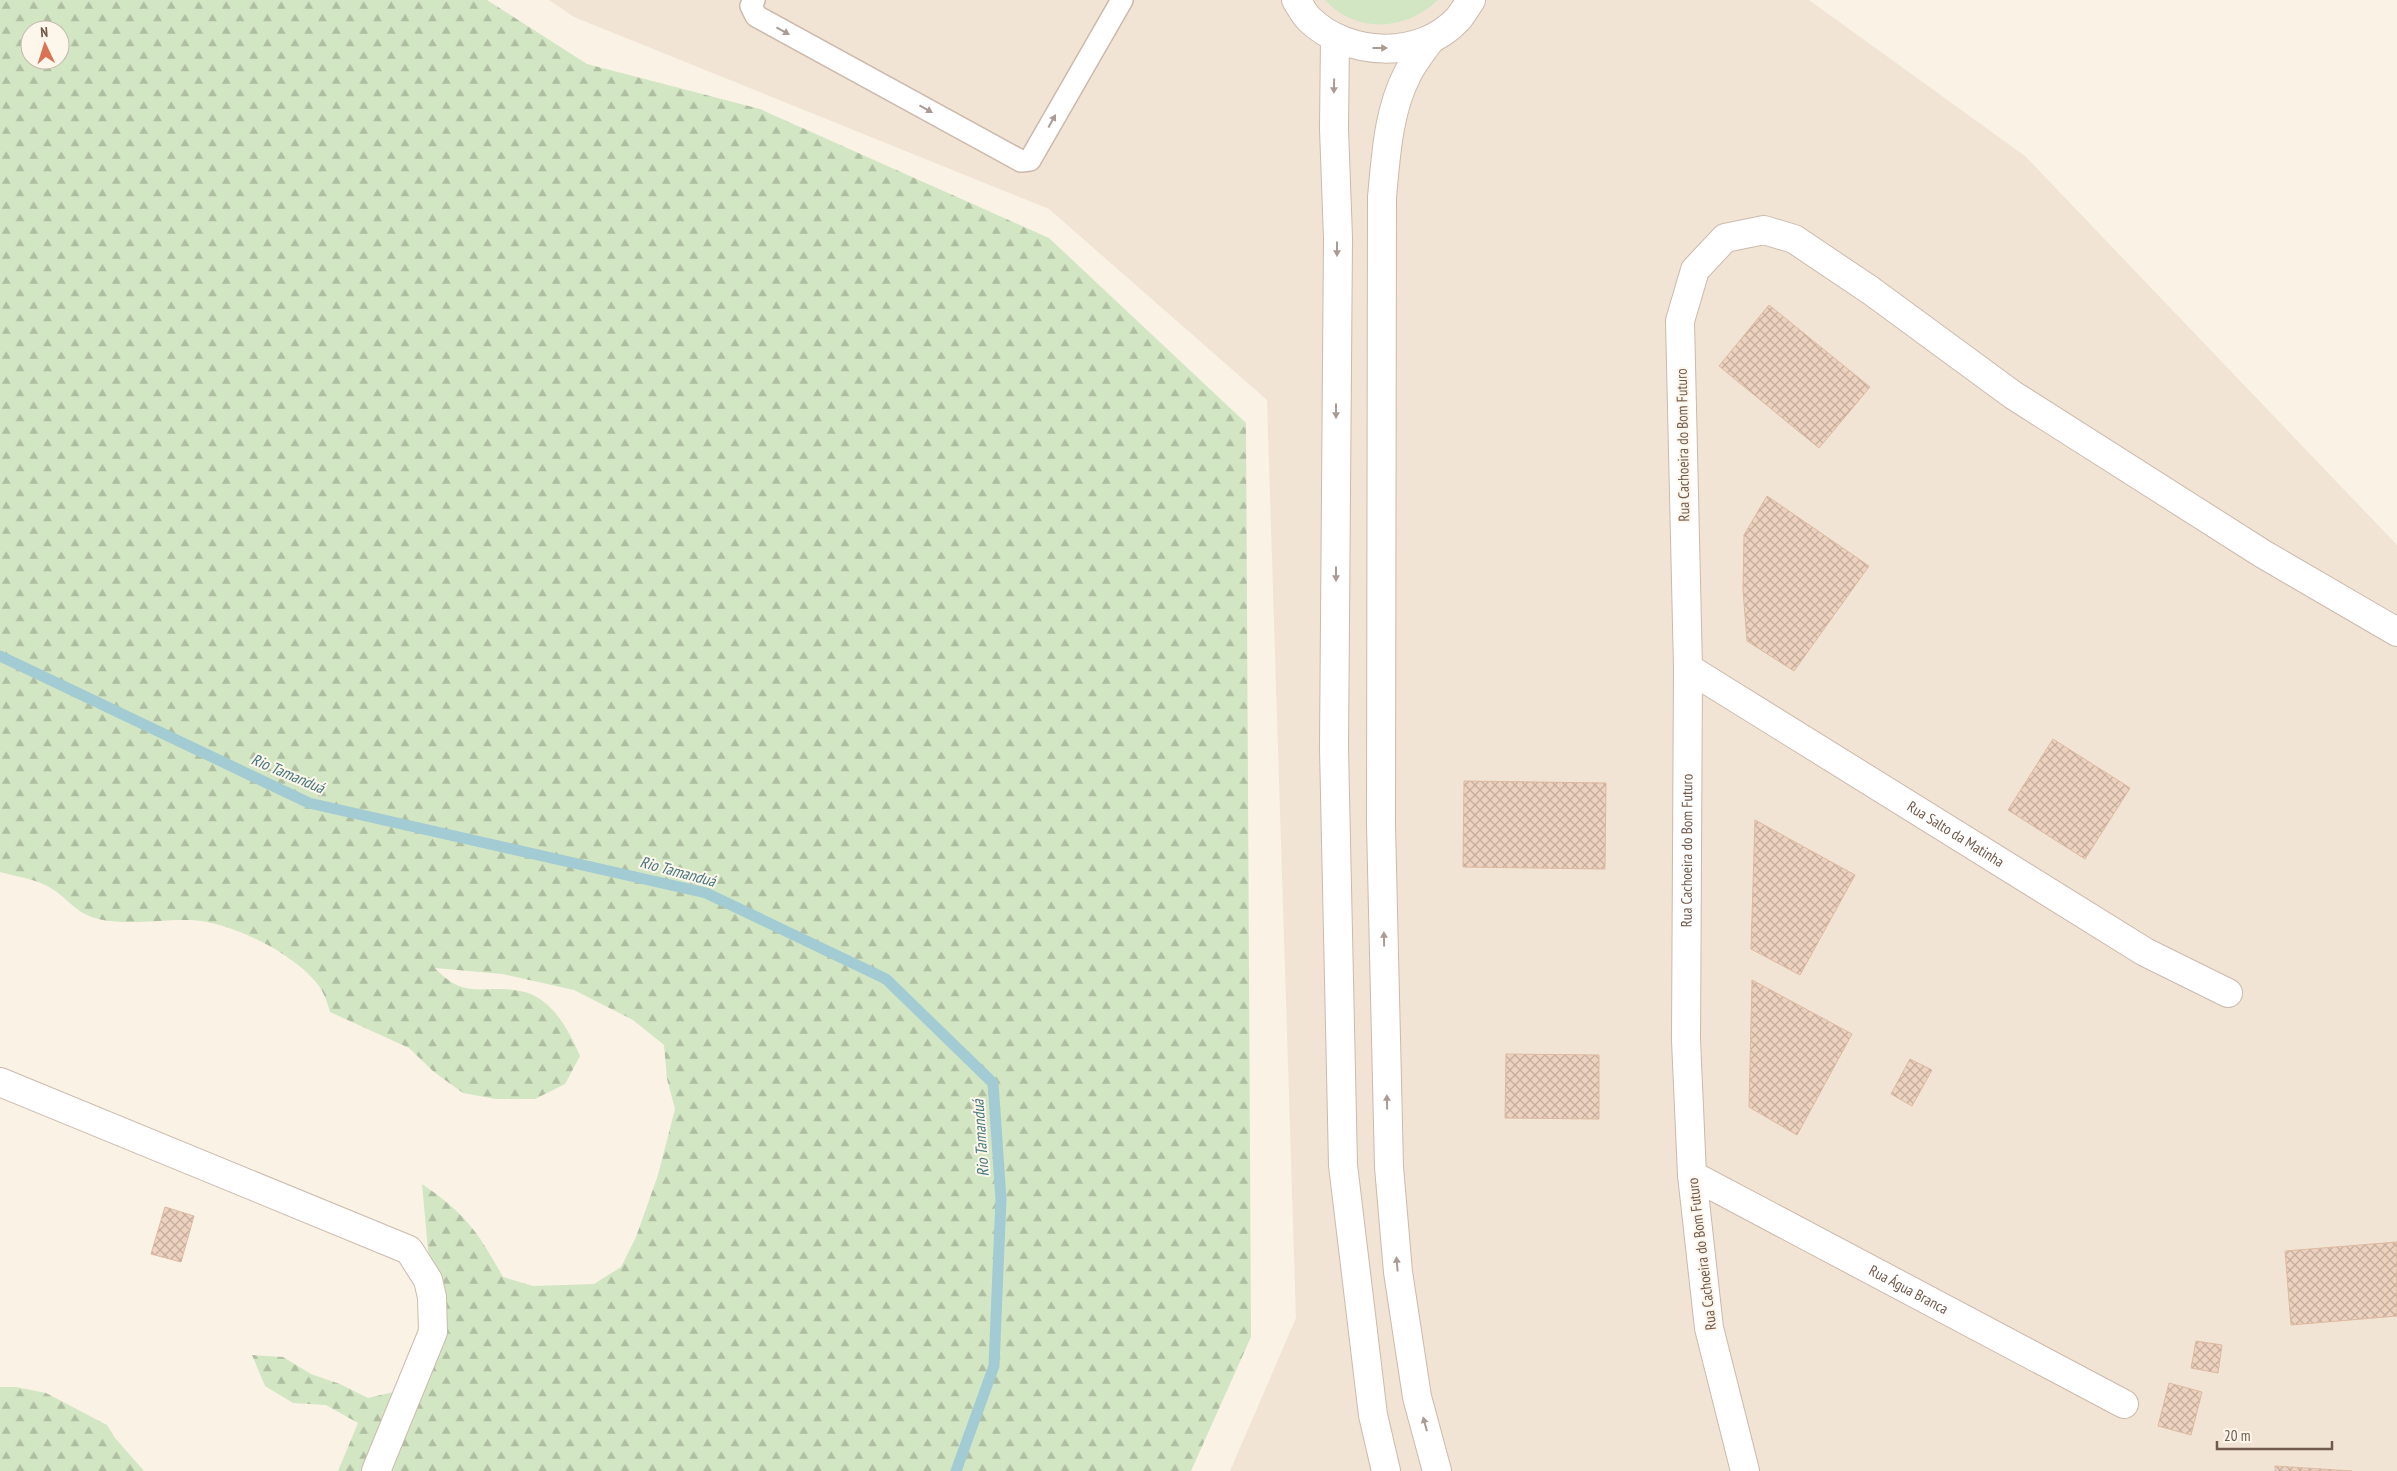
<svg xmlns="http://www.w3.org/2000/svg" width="2397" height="1471" font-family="'PT Sans Narrow',sans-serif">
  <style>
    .residential { fill: #f1e4d4 }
    .green { fill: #d2e6c4 }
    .forest { fill: url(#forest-firs); fill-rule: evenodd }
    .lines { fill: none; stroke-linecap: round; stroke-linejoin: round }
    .stream { stroke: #a2cbd3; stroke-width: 11 }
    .building { fill: url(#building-cross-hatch); stroke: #deb9a0 }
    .service-casing { stroke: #cbbaac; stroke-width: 24 }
    .minor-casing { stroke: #cbbaac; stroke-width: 30 }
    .service { stroke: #fff; stroke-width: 21 }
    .minor { stroke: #fff; stroke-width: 28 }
    .oneway { fill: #aa9c94 }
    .labels { text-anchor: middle; stroke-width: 4; stroke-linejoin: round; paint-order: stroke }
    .street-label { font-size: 15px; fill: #715a4c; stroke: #fdf6ea }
    .water-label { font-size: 16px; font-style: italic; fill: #487882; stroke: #fdf6ea }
  </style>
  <defs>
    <pattern id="forest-firs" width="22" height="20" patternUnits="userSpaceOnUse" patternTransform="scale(1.25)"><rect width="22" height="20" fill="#d2e6c4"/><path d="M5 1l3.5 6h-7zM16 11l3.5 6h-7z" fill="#afbda1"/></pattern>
    <pattern id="building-cross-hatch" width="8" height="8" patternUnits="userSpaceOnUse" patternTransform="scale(1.25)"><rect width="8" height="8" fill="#edd2bf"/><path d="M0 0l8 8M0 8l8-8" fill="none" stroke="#c4ad9d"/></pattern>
  </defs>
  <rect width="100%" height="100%" fill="#faf2e5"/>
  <path class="residential" d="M549 0H1809L2025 156 2397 545V1471H1230L1296 1318 1267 400 1049 209 574 17Z"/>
  <path class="green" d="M1325 0H1438C1406 31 1356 34 1325 0Z"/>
  <g class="forest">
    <path d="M0 0H487L587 64 760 109 1049 238 1246 423 1251 1337 1191 1471H338L358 1423 326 1405 293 1403 265 1386 252 1355 283 1357 311 1374 340 1384 368 1398 402 1390 426 1372 444 1346 445 1315 428 1250 422 1184C465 1213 478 1232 503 1277L533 1286 594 1284 621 1267 636 1237 658 1175 675 1109 667 1079 664 1045 633 1020 574 990 502 974 435 968C465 1001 483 984 520 991 551 996 569 1030 580 1056L565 1084 535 1099H496L463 1093 434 1072 409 1048 330 1012C327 1001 323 990 315 981 289 951 229 921 189 920 159 919 115 928 87 915 75 910 65 897 54 890 38 879 18 877 0 872ZM30 30H60V60H30Z"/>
    <path d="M0 1387H16L46 1393 107 1425 115 1438 144 1471H0Z"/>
  </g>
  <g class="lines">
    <path class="stream" d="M0 656 309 803 706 893 886 979 993 1083 1001 1199 994 1366 956 1471"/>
  </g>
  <g class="building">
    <path d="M1769 305 1870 387 1819 448 1719 366Z"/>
    <path d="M1767 496 1869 566 1794 671 1747 641 1743 590 1744 535Z"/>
    <path d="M2053 739 2130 788 2085 859 2008 810Z"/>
    <path d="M1464 781 1606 783 1605 869 1463 867Z"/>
    <path d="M1755 820 1855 875 1800 975 1751 949Z"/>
    <path d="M1752 980 1852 1034 1797 1135 1749 1107Z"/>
    <path d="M1506 1054 1599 1055V1119L1505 1118Z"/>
    <path d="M1910 1059 1932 1070 1912 1106 1891 1094Z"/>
    <path d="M165 1207 194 1216 181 1262 151 1254Z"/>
    <path d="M2397 1242V1316L2291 1325 2285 1251Z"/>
    <path d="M2196 1341 2222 1345 2218 1373 2191 1368Z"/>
    <path d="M2169 1383 2202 1392 2191 1435 2158 1426Z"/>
    <path d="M2275 1466 2352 1471H2275Z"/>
  </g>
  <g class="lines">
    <defs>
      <path id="service" d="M754 0 751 6 756 16 1021 161 1030 160 1122 0"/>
      <g id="minor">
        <path d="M1296 0C1300 6 1304 14 1309 19 1348 57 1420 60 1458 19 1463 13 1467 6 1471 0"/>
        <path d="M1335 38 1334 129 1338 238 1334 748 1343 1165 1373 1415 1386 1471"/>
        <path d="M1431 39C1423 50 1413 62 1407 75 1388 112 1386 156 1382 197L1381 825 1389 1167 1398 1272 1417 1397 1437 1471"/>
        <path id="s1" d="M1688 668 2145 952 2228 993"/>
        <path d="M0 1082 409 1250 428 1280 432 1297 433 1332 376 1471"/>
        <path id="s2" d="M1692 1175 2124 1404"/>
        <path id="s3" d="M1745 1471 1709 1328 1692 1175 1686 1040 1688 668 1680 321 1695 270 1725 238 1764 230 1794 239 1870 290 2013 395 2263 554 2397 632"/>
      </g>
    </defs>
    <use href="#service" class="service-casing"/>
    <use href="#minor" class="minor-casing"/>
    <use href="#service" class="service"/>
    <use href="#minor" class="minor"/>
  </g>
  <defs><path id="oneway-solid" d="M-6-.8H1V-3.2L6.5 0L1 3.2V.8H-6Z" transform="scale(1.25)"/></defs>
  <g class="oneway">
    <use href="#oneway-solid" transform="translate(783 31) rotate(29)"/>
    <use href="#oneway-solid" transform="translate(1380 48)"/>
    <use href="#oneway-solid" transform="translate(1334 86) rotate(91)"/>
    <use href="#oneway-solid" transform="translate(926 109) rotate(29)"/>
    <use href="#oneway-solid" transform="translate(1052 121) rotate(-61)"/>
    <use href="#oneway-solid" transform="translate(1337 249) rotate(90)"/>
    <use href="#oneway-solid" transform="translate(1336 411) rotate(90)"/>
    <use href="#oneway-solid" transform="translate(1336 574) rotate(90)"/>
    <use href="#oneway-solid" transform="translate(1384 939) rotate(-91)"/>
    <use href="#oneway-solid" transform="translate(1387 1102) rotate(-91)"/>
    <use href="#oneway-solid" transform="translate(1397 1264) rotate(-95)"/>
    <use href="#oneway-solid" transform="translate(1425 1424) rotate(-105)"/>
  </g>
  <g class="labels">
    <g class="street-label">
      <text transform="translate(1683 445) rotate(-91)" y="5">Rua Cachoeira do Bom Futuro</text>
      <text dy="5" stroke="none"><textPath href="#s1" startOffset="315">Rua Salto da Matinha</textPath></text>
      <text dy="5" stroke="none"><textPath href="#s3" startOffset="626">Rua Cachoeira do Bom Futuro</textPath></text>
      <text transform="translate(1702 1254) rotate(-97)" y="5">Rua Cachoeira do Bom Futuro</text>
      <text dy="5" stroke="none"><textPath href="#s2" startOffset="245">Rua Água Branca</textPath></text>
    </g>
    <g class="water-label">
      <text transform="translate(288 773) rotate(23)" y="6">Rio Tamanduá</text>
      <text transform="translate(678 871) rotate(15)" y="6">Rio Tamanduá</text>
      <text transform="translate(980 1138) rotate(-94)" y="6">Rio Tamanduá</text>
    </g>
  </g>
  <g transform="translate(45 45) rotate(356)"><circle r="24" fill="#fdf6ea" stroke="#c5b8ab"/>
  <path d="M0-4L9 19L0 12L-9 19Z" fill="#da7354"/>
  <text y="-8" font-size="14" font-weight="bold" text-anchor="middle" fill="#715a4c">N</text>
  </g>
  <path d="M2217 1441v8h115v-8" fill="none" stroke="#715a4c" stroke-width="2.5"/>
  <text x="2224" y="1441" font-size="15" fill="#715a4c" stroke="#fdf6ea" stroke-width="4" paint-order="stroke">20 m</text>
</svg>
